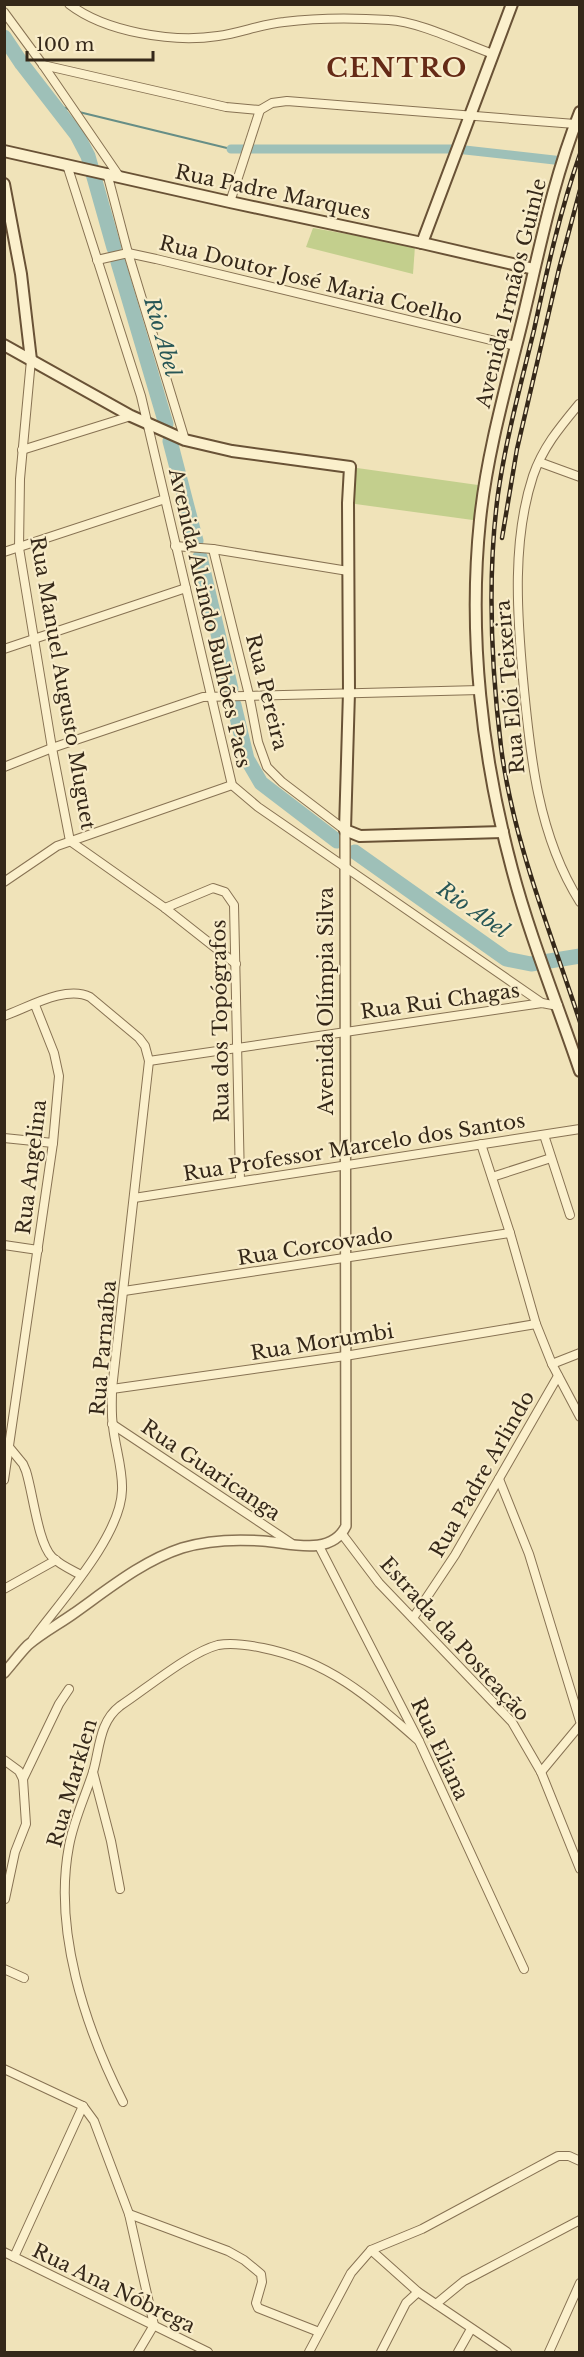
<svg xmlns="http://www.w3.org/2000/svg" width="584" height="2357" font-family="'Libre Baskerville',serif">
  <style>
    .green { fill: #c3cf8d }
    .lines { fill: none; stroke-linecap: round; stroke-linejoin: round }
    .stream { stroke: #668e86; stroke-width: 2 }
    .canal { stroke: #9ec0b8; stroke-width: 9 }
    .river { stroke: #9ec0b8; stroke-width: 15 }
    .minor-casing { stroke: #877253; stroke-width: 10 }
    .tertiary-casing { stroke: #877253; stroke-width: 12 }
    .secondary-casing { stroke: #695236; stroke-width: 14 }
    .minor { stroke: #fbf0cc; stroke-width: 8 }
    .tertiary { stroke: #fbf0cc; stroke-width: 9 }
    .secondary { stroke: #fbf0cc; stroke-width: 10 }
    .rail-casing { stroke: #352819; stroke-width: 4.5 }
    .rail { stroke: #f8ecc9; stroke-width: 2; stroke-dasharray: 7; stroke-linecap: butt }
    .labels { text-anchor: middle; stroke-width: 4.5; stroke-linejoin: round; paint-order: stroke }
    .street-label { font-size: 20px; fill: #352819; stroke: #f8ecc9 }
    .water-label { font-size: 21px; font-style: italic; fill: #275656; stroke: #f8ecc9 }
    .district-label { font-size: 26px; font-weight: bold; letter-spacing: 1.5px; fill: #652a16; stroke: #f8ecc9 }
  </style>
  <rect width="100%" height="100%" fill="#f0e3b9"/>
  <g class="green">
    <path d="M313 228 415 246 413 274 306 247Z"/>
    <path d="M350 467 485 486 480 521 348 503Z"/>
  </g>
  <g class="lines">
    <g class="stream">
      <path d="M53 104 71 110"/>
      <path d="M79 112 231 149"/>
    </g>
    <path class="canal" d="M231 149H456L563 161"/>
    <g class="river">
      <path d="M4 37 22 64 77 135 88 156 114 248"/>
      <path d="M118 262 166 424"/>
      <path d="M170 441 196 541"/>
      <path d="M200 557 231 689"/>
      <path d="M234 705 247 759 261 783 337 841"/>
      <path d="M355 852 506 959 531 964 580 956"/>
    </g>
    <defs>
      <g id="minor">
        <path d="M69 4C105 32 173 43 218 36 240 33 262 24 284 22 315 18 358 18 389 20 417 21 465 44 493 54"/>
        <path d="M4 12 43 65 119 176"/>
        <path d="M43 65 226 107 260 110 272 103 287 101 575 124"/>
        <path d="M67 165 141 396 232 785 258 807 542 1003"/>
        <path d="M107 173 128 253 185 440"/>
        <path d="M230 202 260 110"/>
        <path d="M97 260 128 253 156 259 516 346"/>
        <path d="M31 360 20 479 19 548 52 748 70 841 165 908 236 964"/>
        <path d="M579 404C560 427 543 447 533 476 512 540 517 613 523 679 530 755 538 836 580 902"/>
        <path d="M22 450 131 416"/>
        <path d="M539 462 580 477"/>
        <path d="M175 546 213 549 348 571"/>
        <path d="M213 549 249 695 258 742 267 767 282 782 345 830"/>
        <path d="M4 552 165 499"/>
        <path d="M4 649 186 588"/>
        <path d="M4 767 52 748 203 697 480 690"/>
        <path d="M4 882 57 846 232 785"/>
        <path d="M165 908 213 888 225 892 234 905 240 1181"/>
        <path d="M4 1016C29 1007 66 985 90 997L139 1038 145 1046 149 1061 112 1389C112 1401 111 1414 113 1426 115 1447 123 1469 122 1490 121 1536 60 1602 33 1639"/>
        <path d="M149 1061 542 1003 558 1006"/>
        <path d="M544 1135 570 1215"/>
        <path d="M4 1138 53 1143"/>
        <path d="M481 1144 510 1233 536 1324 552 1364 580 1417"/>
        <path d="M492 1177 551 1158"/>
        <path d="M134 1198 580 1129"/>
        <path d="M4 1245 38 1250"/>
        <path d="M124 1291 510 1233"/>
        <path d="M552 1364 580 1353"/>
        <path d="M112 1389 345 1356 536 1324"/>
        <path d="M112 1424 291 1543"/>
        <path d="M9 1447 23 1464 26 1471C33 1493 38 1543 52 1557 60 1565 72 1570 81 1575"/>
        <path d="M499 1479 529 1554 580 1721"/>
        <path d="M4 1480 53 1143 59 1076 54 1053 35 1005"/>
        <path d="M342 1534 379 1583 512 1722 541 1772 580 1869"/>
        <path d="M319 1546 419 1741 524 1969"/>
        <path d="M4 1589 56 1560"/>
        <path d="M413 1618 455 1555 558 1376"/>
        <path d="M4 1760 19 1771 23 1779 26 1824 15 1852 5 1899"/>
        <path d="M93 1772 111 1841 120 1889"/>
        <path d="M541 1772 580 1725"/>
        <path d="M23 1779 59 1704 69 1689"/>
        <path d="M4 1969 24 1978"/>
        <path d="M4 2069 83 2106 94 2121 129 2214 154 2325 138 2352"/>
        <path d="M123 2102C85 2027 53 1930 69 1846 74 1819 85 1797 93 1772 100 1748 99 1722 120 1706 146 1689 190 1652 218 1645 233 1642 249 1645 263 1648 329 1661 370 1698 419 1741"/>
        <path d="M129 2214 228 2251 244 2260 261 2274 262 2282 256 2303 258 2308 319 2332"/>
        <path d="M371 2250 418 2292 507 2352"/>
        <path d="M4 2252 208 2352"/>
        <path d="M14 2257 83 2106"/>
        <path d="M436 2304 464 2281 580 2220"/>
        <path d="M309 2352 351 2273 371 2250 422 2229 558 2156H569L580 2161"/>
        <path d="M381 2352 406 2303 418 2292"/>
        <path d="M458 2352 471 2329"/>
        <path d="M549 2352 580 2283"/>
      </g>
      <path id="tertiary" d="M4 1673C12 1664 20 1653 28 1645 42 1633 59 1624 73 1614 107 1590 142 1561 182 1548 208 1540 236 1539 263 1541 290 1543 331 1557 346 1526L345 830"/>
      <g id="secondary">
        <path d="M580 112C553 179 539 252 522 322 506 387 487 453 480 520 468 636 482 757 512 869 530 937 557 1003 580 1071"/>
        <path d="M4 151 230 202 422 243 534 269"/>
        <path d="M4 184 21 274 31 360"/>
        <path d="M422 243 512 4"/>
        <path d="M4 345 131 416 185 440 232 451 350 467 348 503 349 692 345 830 360 836 503 832"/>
      </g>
    </defs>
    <use href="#minor" class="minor-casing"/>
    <use href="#tertiary" class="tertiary-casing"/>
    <use href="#secondary" class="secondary-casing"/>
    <use href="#minor" class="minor"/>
    <use href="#tertiary" class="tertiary"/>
    <use href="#secondary" class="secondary"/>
    <defs>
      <g id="rail">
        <path d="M580 154C560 211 547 270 534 330 521 384 506 438 498 494 487 577 491 664 501 747 513 841 551 933 580 1022"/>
        <path d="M502 538 517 449 559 269 580 190"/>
      </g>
    </defs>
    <use href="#rail" class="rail-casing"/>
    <use href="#rail" class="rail"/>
  </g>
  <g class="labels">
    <g class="street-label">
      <text transform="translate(273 192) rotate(12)" y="7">Rua Padre Marques</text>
      <text transform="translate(311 280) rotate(14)" y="7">Rua Doutor José Maria Coelho</text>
      <text transform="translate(511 293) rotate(-76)" y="7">Avenida Irmãos Guinle</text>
      <text transform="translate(210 618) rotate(77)" y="7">Avenida Alcindo Bulhões Paes</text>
      <text transform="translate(63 683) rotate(80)" y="7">Rua Manuel Augusto Muguet</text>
      <text transform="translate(510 687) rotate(-95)" y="7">Rua Elói Teixeira</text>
      <text transform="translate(267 692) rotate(76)" y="7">Rua Pereira</text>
      <text transform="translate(326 1001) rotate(-90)" y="7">Avenida Olímpia Silva</text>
      <text transform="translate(440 1001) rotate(-8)" y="7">Rua Rui Chagas</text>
      <text transform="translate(220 1021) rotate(-91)" y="7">Rua dos Topógrafos</text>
      <text transform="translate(354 1147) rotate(-9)" y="7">Rua Professor Marcelo dos Santos</text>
      <text transform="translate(31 1167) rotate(-83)" y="7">Rua Angelina</text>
      <text transform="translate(315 1246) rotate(-9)" y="7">Rua Corcovado</text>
      <text transform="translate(322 1342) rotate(-9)" y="7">Rua Morumbi</text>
      <text transform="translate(103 1348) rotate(-85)" y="7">Rua Parnaíba</text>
      <text transform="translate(211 1470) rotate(34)" y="7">Rua Guaricanga</text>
      <text transform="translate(482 1474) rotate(-60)" y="7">Rua Padre Arlindo</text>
      <text transform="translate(455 1639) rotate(48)" y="7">Estrada da Posteação</text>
      <text transform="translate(440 1749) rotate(65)" y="7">Rua Eliana</text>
      <text transform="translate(72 1783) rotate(-74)" y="7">Rua Marklen</text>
      <text transform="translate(114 2288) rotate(26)" y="7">Rua Ana Nóbrega</text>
    </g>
    <g class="water-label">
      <text transform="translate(162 337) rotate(74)" y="7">Rio Abel</text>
      <text transform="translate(473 910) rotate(35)" y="7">Rio Abel</text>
    </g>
    <g class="district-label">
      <text x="397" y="77">CENTRO</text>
    </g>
  </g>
  <rect width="584" height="2357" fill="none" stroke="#352819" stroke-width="12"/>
  <path d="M27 51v9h126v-9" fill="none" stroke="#352819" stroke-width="3"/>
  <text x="36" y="51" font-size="18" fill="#352819" stroke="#f8ecc9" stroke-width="4.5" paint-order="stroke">100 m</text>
</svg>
